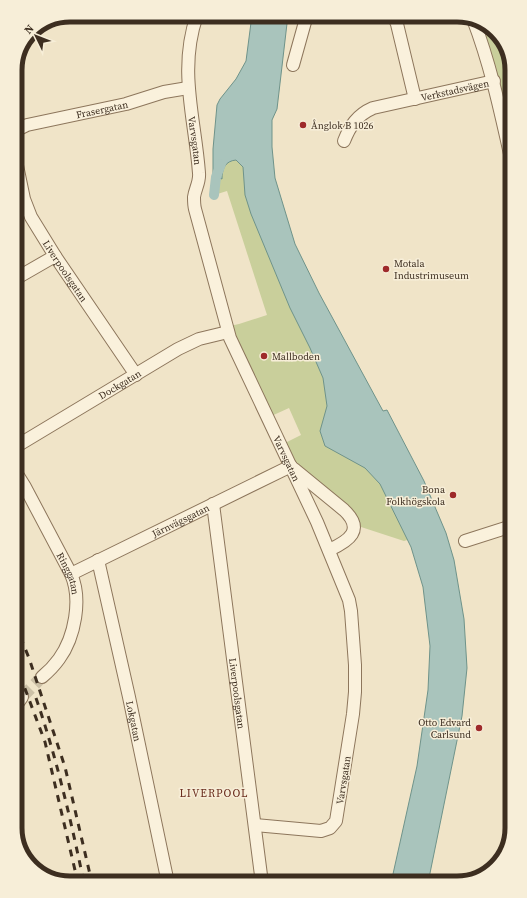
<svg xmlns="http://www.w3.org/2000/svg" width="527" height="898" font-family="'Source Serif 4',serif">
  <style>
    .green { fill: #c9cf9b }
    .water { fill: #a9c4bc; stroke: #6f938a }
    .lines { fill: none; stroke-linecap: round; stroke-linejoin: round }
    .canal { stroke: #a9c4bc; stroke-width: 10 }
    .minor-tunnel { stroke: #ccc0a6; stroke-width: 12; stroke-dasharray: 12 6; stroke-linecap: butt }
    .minor-casing { stroke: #8d765c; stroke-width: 14 }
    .minor { stroke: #faf1dc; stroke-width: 12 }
    .rail { stroke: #3d2e20; stroke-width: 3; stroke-dasharray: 7 7; stroke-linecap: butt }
    .poi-dot { fill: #9e2a2b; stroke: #f7eed8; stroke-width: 1.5 }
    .labels { text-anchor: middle; stroke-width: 3; stroke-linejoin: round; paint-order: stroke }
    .street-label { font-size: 10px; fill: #3d2e20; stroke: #f7eed8 }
    .poi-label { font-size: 10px; fill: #3d2e20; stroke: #f7eed8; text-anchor: start }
    .neighbourhood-label { font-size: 11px; letter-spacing: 1px; fill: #6b2e1e; stroke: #f7eed8 }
    .rim { fill: none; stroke: #3d2e20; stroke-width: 5 }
  </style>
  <rect width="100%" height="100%" fill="#f0e4c8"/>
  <path class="green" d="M478 21 488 24 506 46 512 70V161Z
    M231 140 276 233 430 533 404 541 358 526 289 461 281 445 301 435 289 408 267 418 225 327 239 324 267 315 227 191 214 195 216 177Z"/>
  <path class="water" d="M252 15H288L277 109 272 120V147L275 178 295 244 319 293 383 411 387 410 424 481 446 533 454 560 464 619 467 668 462 716 428 883H391L417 766 428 690 430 646 423 587 411 547 380 484 365 468 325 446 320 431 327 406 323 378 310 348 290 308 251 214 245 195 243 167 236 160C225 161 222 169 222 179L216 177 213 179V149L217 105 220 99 236 79 246 61Z"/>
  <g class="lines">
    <path class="canal" d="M214 195 216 177 221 164"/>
    <path class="minor-tunnel" d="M22 697 42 677"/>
    <g class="minor-casing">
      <g id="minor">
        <path id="s1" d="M197 15C178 70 195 118 199 173 200 182 195 189 194 197 194 201 194 205 195 209L230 338 317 522 349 600 351 611 355 665V692L353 714 336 821 330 828 321 831 255 825"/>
        <path d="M393 15 397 24 415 99"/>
        <path d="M473 19C491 66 501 114 512 163"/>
        <path d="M293 65 305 22 309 15"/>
        <path id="s2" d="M15 131 27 125 126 104 164 92 188 88"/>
        <path id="s3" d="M344 141C350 126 357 115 373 108L494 81"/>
        <path id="s4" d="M15 156 24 199 31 217 55 256 136 375"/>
        <path d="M15 279 55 256"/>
        <path id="s5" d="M15 447 178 349 199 339 228 332"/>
        <path d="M294 469 344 510C365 530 349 541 329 550"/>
        <path id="s6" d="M15 471 25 487 71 574C82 599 75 637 59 659 54 666 48 672 42 677"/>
        <path id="s7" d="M213 504 262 883"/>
        <path d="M465 541 512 526"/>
        <path id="s8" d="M98 560 129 697 168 883"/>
        <path id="s9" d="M71 574 291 466"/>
        <path d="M15 707 22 697"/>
      </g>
    </g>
    <use href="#minor" class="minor"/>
    <path class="rail" d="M15 624 29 658 65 767 92 883
      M15 640 22 657
      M15 662 45 742 78 883
      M36 698C57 759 71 821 84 883"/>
  </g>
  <g class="poi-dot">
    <circle cx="303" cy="125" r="4"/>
    <circle cx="386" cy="269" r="4"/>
    <circle cx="264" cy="356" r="4"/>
    <circle cx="453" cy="495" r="4"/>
    <circle cx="479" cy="728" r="4"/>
  </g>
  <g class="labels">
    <g class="street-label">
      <text dy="4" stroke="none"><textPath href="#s3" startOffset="129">Verkstadsvägen</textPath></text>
      <text dy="4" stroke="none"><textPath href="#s2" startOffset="90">Frasergatan</textPath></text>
      <text dy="4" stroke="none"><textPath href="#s1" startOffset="127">Varvsgatan</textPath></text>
      <text dy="4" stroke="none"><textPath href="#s4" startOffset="127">Liverpoolsgatan</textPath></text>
      <text dy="4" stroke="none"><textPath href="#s5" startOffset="122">Dockgatan</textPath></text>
      <text dy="4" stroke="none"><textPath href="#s1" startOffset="463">Varvsgatan</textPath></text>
      <text dy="4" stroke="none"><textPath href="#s9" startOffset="122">Järnvägsgatan</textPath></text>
      <text dy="4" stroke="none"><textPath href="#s6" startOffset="116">Ringgatan</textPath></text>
      <text dy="4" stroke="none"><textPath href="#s7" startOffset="191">Liverpoolsgatan</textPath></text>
      <text dy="4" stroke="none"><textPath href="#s8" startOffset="165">Lokgatan</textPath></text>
      <text transform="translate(343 780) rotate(-81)" y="4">Varvsgatan</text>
    </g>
    <g class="poi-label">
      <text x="311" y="129">Ånglok B 1026</text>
      <text x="394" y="267">Motala<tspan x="394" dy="12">Industrimuseum</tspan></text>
      <text x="272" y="360">Mallboden</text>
      <text x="445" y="493" text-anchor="end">Bona<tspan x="445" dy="12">Folkhögskola</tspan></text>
      <text x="471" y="726" text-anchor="end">Otto Edvard<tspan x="471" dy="12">Carlsund</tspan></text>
    </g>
    <g class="neighbourhood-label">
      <text x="214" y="797">LIVERPOOL</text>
    </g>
  </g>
  <path d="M0 0H527V898H0ZM70 22H457A48 48 0 0 1 505 70V828A48 48 0 0 1 457 876H70A48 48 0 0 1 22 828V70A48 48 0 0 1 70 22Z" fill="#f7eed8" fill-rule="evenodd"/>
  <path class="rim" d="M70 22H457A48 48 0 0 1 505 70V828A48 48 0 0 1 457 876H70A48 48 0 0 1 22 828V70A48 48 0 0 1 70 22Z"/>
  <g transform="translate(36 36) rotate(313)" stroke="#f7eed8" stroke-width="3" paint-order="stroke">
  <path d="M0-3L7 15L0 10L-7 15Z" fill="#3d2e20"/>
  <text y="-6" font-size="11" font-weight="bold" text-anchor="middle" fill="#3d2e20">N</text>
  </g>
</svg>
